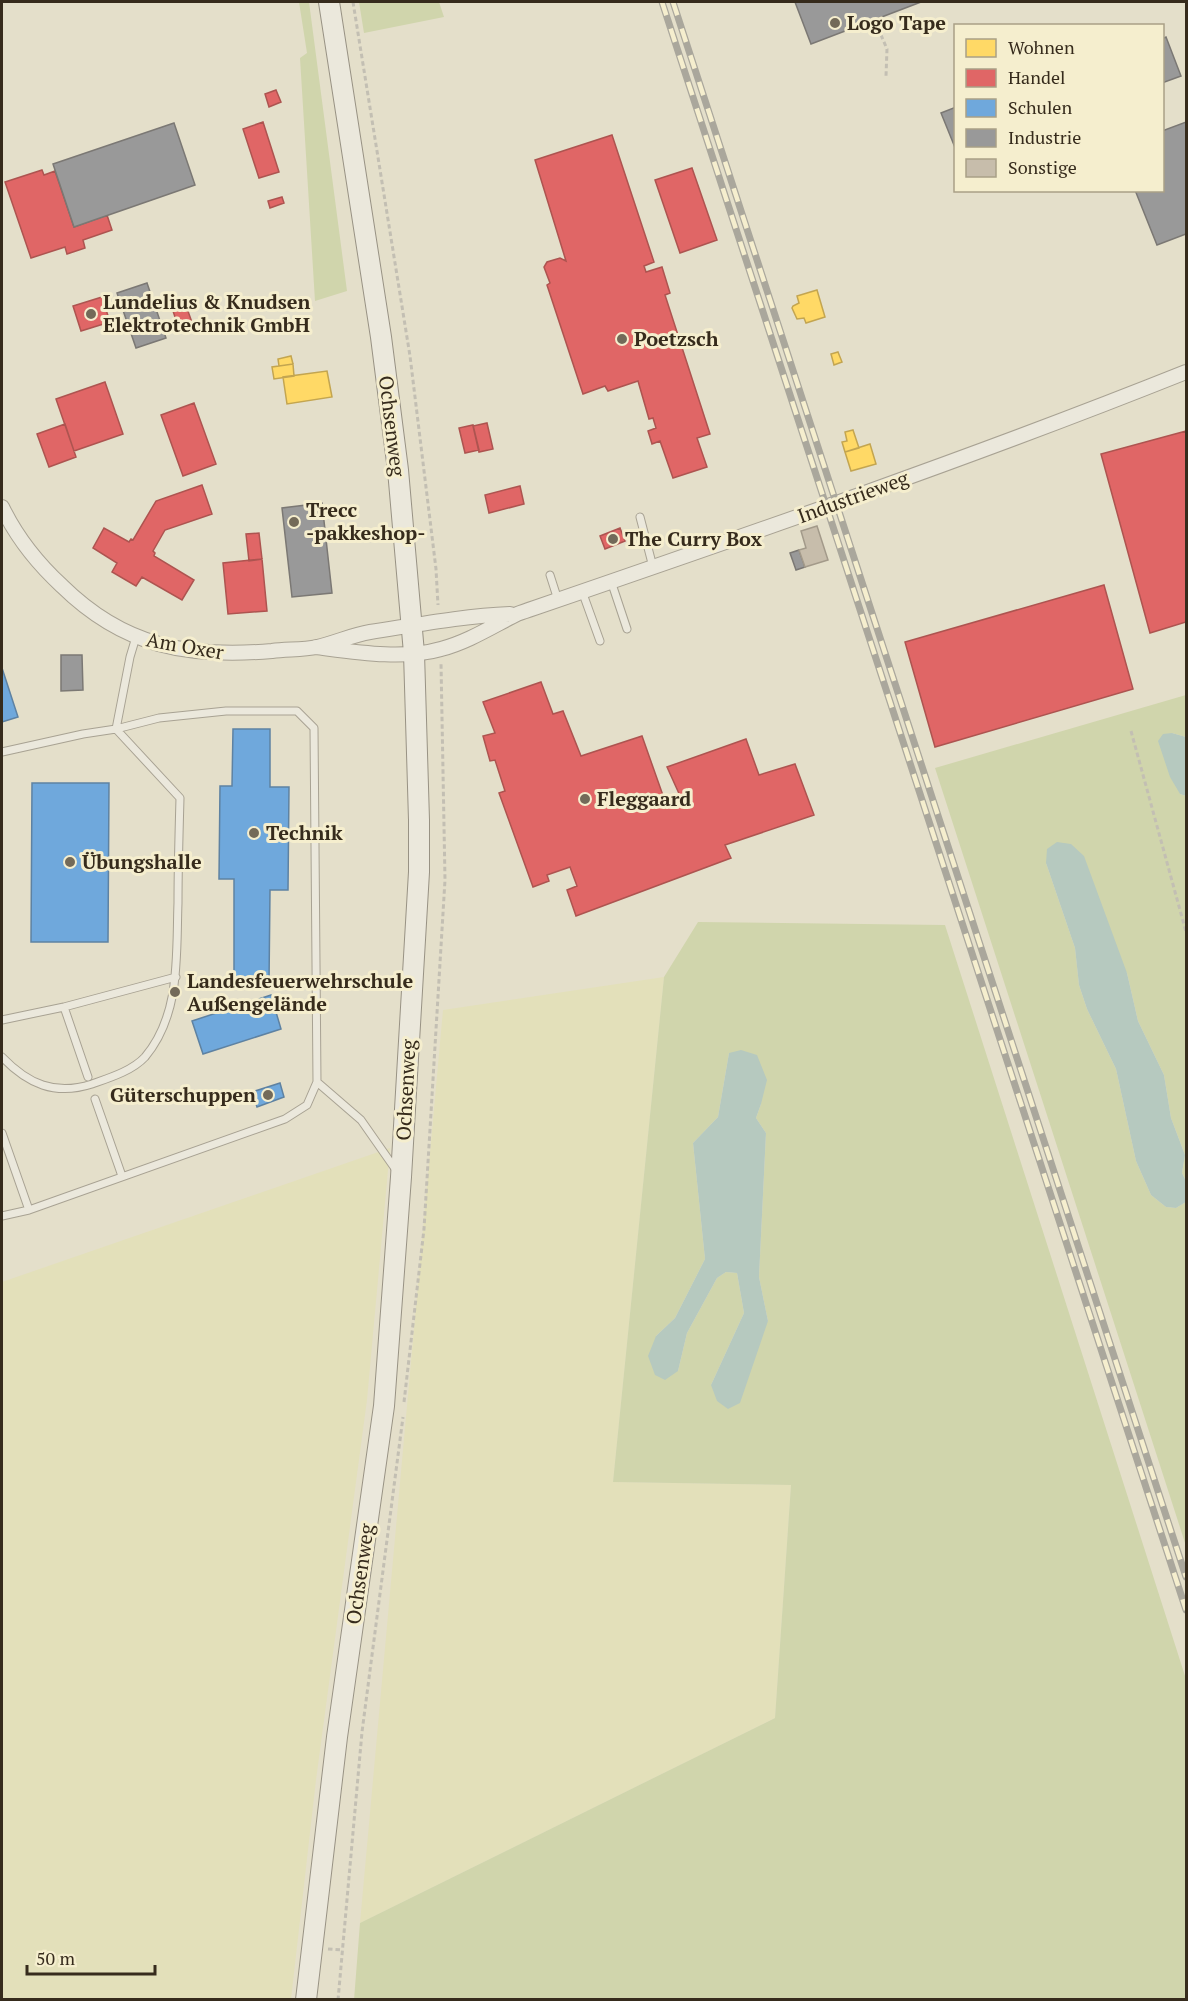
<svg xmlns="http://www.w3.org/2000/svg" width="1188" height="2001" font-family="'PT Serif',serif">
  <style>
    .farmland { fill: #e3e0ba }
    .green { fill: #d0d5ac; fill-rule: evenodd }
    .water { fill: #b6c9bf }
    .homes { fill: #ffd966; stroke: #c3a550; stroke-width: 1.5 }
    .shops { fill: #e06666; stroke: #ad5450; stroke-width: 1.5 }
    .schools { fill: #6fa8dc; stroke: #5e82a2; stroke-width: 1.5 }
    .industry { fill: #999; stroke: #7b7874; stroke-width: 1.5 }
    .building { fill: #c7bdab; stroke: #a39a8a; stroke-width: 1.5 }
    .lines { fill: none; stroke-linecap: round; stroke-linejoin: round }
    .lane-casing { stroke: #a8a293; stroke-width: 9 }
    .street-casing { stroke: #a8a293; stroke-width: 16 }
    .secondary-casing { stroke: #989284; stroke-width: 22 }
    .path { stroke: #c3bfb3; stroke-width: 3; stroke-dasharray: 4.5 3; stroke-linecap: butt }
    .lane { stroke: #ebe8dc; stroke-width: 7 }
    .street { stroke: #ebe8dc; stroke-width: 14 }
    .secondary { stroke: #ebe8dc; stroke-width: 20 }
    .rail-casing { stroke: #aaa79c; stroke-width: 7 }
    .rail { stroke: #f5eece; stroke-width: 4.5; stroke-dasharray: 14; stroke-linecap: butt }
    .poi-dot { fill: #736a59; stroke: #f5eece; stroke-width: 2 }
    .labels { text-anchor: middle; stroke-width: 6; stroke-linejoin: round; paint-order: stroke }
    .poi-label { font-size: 20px; font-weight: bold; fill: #362b1c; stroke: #f5eece; text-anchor: start }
    .street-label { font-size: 20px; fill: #362b1c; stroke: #f5eece }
  </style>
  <rect width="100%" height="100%" fill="#e4dfca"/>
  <path class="farmland" d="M664 977 613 1482 791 1485 775 1718 360 1923 443 1010Z
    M390 1148 367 1400 316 1780 291 1999H2V1282Z"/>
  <path class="green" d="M299 2H309L347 291 315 301 300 58 307 53Z
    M359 2H439L444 17 364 33Z
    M1186 695V737L1172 733 1180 794 1186 796V1181L1182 1173 1185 1155 1171 1118 1164 1075 1138 1021 1127 973 1046 863 1075 948 1079 985 1087 1009 1116 1069 1136 1161 1151 1195 1166 1207 1176 1208 1186 1202V1546L935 768Z
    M698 922 945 925 1186 1679V1999L354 2000 360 1923 775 1718 791 1485 613 1482 664 977ZM729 1053 761 1104 756 1118 766 1133 759 1277 768 1321 711 1385 744 1313 737 1273 726 1272 717 1278 687 1333 678 1371 656 1336 675 1318 705 1259 693 1143 718 1117Z"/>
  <path class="water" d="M1172 733 1186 737V796L1180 794 1170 777 1158 741 1163 734Z
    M1057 842 1071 844 1084 856 1127 973 1138 1021 1164 1075 1171 1118 1185 1155 1182 1173 1186 1181V1202L1176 1208 1166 1207 1151 1195 1136 1161 1116 1069 1087 1009 1079 985 1075 948 1046 863 1047 849Z
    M741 1050 757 1055 767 1080 761 1104 756 1118 766 1133 759 1277 768 1321 740 1403 728 1409 717 1401 711 1385 744 1313 737 1273 726 1272 717 1278 687 1333 678 1371 665 1380 655 1375 648 1356 656 1336 675 1318 705 1259 693 1143 718 1117 729 1053Z"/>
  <path class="homes" d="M817 290 825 317 806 323 804 318 797 319 792 308 793 306 799 303 797 296Z
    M838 352 842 362 834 365 831 354Z
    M291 356 293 364 279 366 278 359Z
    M293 364 294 376 274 379 272 367Z
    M327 371 332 397 287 404 283 377Z
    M853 430 859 448 845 452 842 442 847 441 845 432Z
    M870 444 876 464 851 471 845 452Z"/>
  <path class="shops" d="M276 90 281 102 269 107 265 94Z
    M263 122 279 172 259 178 243 129Z
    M612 135 654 262 644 266 646 272 662 267 670 293 665 295 710 434 697 438 707 467 673 478 660 441 652 444 648 431 656 428 653 418 649 419 638 381 608 391 605 386 583 394 547 285 550 283 544 267 547 262 560 258 566 261 535 160Z
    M692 168 717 240 680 253 655 180Z
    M42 170 44 175 55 171 74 227 107 215 112 230 83 240 85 248 67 254 65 247 31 258 5 182Z
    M282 197 284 203 270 208 268 201Z
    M102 297 110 322 81 331 73 306Z
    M184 300 194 328 180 332 171 305Z
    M105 382 123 434 74 451 56 399Z
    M194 403 216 464 183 476 161 415Z
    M487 423 493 449 479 452 473 426Z
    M65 424 76 457 49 467 37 434Z
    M473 425 479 450 465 453 459 428Z
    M1186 431V622L1150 633 1101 454Z
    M202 485 212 514 165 530 153 551 155 553 154 556 194 580 182 600 142 577 136 586 112 572 117 563 93 548 104 528 129 542 131 539 133 540 156 501Z
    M520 486 524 504 489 513 485 495Z
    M620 528 625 541 605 549 600 536Z
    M259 533 262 559 249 561 246 534Z
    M262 559 267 611 228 614 223 563Z
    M1104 585 1133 689 935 747 905 642Z
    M541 682 553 714 563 711 581 756 642 736 666 804 681 798 667 767 746 739 759 775 795 764 814 815 725 845 731 858 576 916 567 890 577 886 570 867 547 875 549 881 533 887 499 793 505 791 495 760 490 761 483 736 495 733 483 702Z"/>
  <path class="schools" d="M2 668 18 717 2 722Z
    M233 729H270V787H289L288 890H270L269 984H234V879H219L220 786H232Z
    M32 783H109L108 942H31Z
    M271 995 281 1029 203 1054 192 1021Z
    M280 1083 284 1097 257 1107 252 1092Z"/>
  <path class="industry" d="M795 2H921L811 44Z
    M1166 37 1181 76 1162 83V39Z
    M956 107V150L941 113Z
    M1186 122V234L1157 245 1135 190H1162V131Z
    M174 123 195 185 74 227 53 164Z
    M147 283 166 338 136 348 117 293Z
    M322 503 332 593 292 597 282 508Z
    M799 550 805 567 796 570 790 553Z
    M61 655H82L83 690 61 691Z"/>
  <path class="building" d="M817 526 828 560 805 567 799 550 806 548 801 531Z"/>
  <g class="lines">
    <g class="lane-casing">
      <path id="lane" d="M640 517 653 567
        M550 575 558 600
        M611 581 627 629
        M582 591 600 641
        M2 752 83 734 116 729 180 798C179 833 178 868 178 903 176 956 181 1014 145 1057 132 1071 109 1078 92 1084 55 1096 28 1084 2 1057
        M64 1007 88 1077
        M2 1020 64 1007 176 977
        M317 1082 361 1120 396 1170
        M95 1099 122 1176
        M2 1133 29 1210
        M2 1216 29 1210 285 1119 307 1105 317 1082 314 728 297 711H226L159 718 116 729 130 657 136 637"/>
    </g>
    <g class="street-casing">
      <path id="street" d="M2 507C17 538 37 563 62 586 124 647 188 658 272 651 286 649 302 650 317 647 335 643 352 635 370 632 416 625 463 616 510 614
        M316 647C355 652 403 660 441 649 468 642 493 626 517 614 741 537 966 460 1186 372"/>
    </g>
    <g class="secondary-casing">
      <path id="secondary" d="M306 2000 337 1737 384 1406 401 1177 419 872V820L414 653 398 470 381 337 329 2"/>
    </g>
    <path class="path" d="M353 2 410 356 436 569 438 605
      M881 35 887 49 886 76
      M1131 731 1186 932
      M404 1402 424 1229 445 880 441 663
      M328 1949 342 1950
      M338 2000 362 1732 403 1417"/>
    <use href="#lane" class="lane"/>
    <use href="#street" class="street"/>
    <use href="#secondary" class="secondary"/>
    <g class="rail-casing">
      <path id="rail" d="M662 2 1186 1610
        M673 2 1186 1577"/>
    </g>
    <use href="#rail" class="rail"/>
  </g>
  <g class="poi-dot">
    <circle cx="835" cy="23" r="6"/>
    <circle cx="91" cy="314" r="6"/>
    <circle cx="622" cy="339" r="6"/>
    <circle cx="294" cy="522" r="6"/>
    <circle cx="613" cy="539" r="6"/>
    <circle cx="585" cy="799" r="6"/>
    <circle cx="254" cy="833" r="6"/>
    <circle cx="70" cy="862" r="6"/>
    <circle cx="175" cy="992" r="6"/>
    <circle cx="268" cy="1095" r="6"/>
  </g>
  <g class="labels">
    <g class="poi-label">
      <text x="847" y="30">Logo Tape</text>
      <text x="103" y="309">Lundelius &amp; Knudsen<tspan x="103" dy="23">Elektrotechnik GmbH</tspan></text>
      <text x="634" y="346">Poetzsch</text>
      <text x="306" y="517">Trecc<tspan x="306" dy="23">-pakkeshop-</tspan></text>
      <text x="625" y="546">The Curry Box</text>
      <text x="597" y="806">Fleggaard</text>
      <text x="266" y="840">Technik</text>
      <text x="82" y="869">Übungshalle</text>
      <text x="187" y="988">Landesfeuerwehrschule<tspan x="187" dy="23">Außengelände</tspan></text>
      <text x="256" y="1102" text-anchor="end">Güterschuppen</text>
    </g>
    <g class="street-label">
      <text transform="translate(392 426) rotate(83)" y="7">Ochsenweg</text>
      <text transform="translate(853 497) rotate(-20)" y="7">Industrieweg</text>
      <text transform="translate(185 646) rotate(10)" y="7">Am Oxer</text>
      <text transform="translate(406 1090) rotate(-87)" y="7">Ochsenweg</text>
      <text transform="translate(360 1574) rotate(-82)" y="7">Ochsenweg</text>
    </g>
  </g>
  <rect width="1188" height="2001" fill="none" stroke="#362b1c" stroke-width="6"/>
  <rect x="954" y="24" width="210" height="168" fill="#f5eece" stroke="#a9a087" stroke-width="1.5"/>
  <rect x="966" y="39" width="30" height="18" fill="#ffd966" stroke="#a9a087" stroke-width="1.5"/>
  <text x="1008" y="54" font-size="18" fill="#362b1c">Wohnen</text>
  <rect x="966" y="69" width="30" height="18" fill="#e06666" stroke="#a9a087" stroke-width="1.5"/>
  <text x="1008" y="84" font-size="18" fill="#362b1c">Handel</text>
  <rect x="966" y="99" width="30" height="18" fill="#6fa8dc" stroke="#a9a087" stroke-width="1.5"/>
  <text x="1008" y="114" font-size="18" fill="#362b1c">Schulen</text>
  <rect x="966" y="129" width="30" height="18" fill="#999999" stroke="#a9a087" stroke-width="1.5"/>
  <text x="1008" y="144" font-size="18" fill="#362b1c">Industrie</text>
  <rect x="966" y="159" width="30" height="18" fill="#c7bdab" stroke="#a9a087" stroke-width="1.5"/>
  <text x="1008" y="174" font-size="18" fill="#362b1c">Sonstige</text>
  <path d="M27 1965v9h128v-9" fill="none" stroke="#362b1c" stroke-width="3"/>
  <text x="36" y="1965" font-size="18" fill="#362b1c" stroke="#f5eece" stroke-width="4.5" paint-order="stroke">50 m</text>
</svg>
